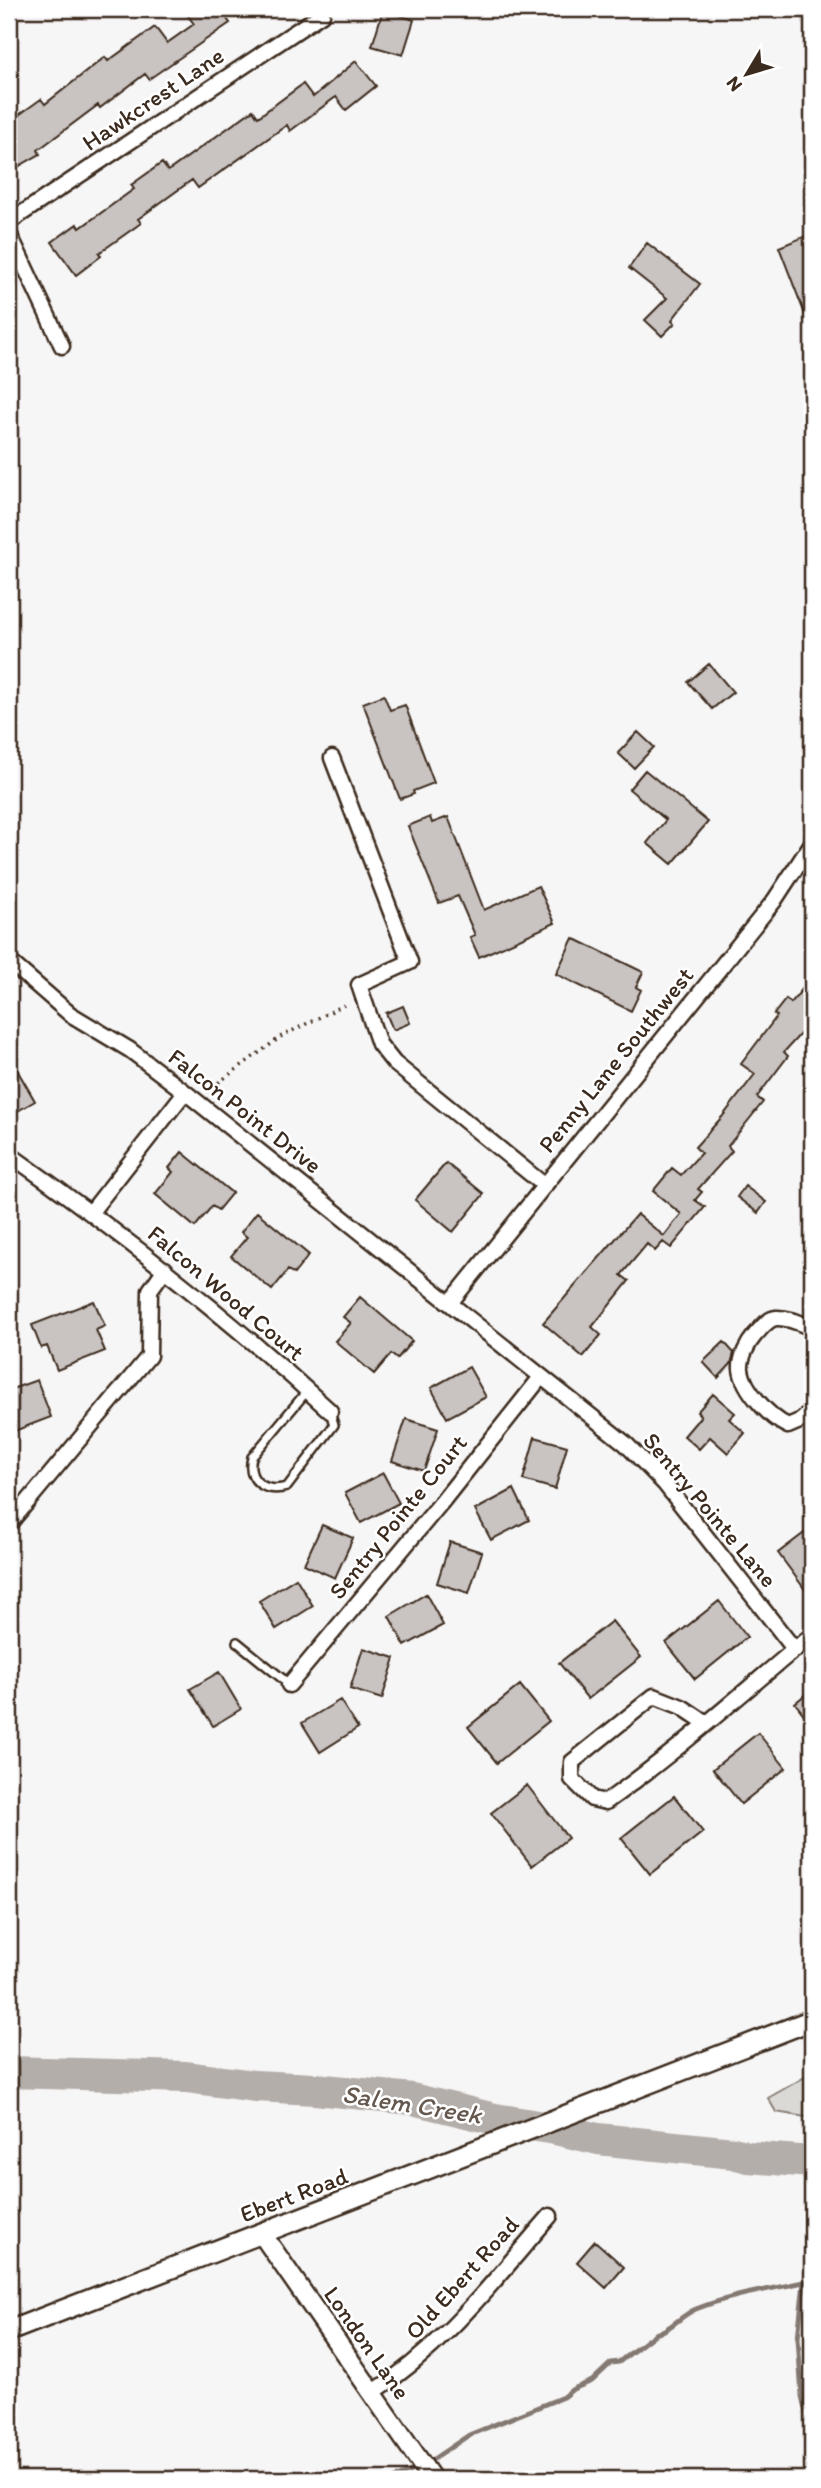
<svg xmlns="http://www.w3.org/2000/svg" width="821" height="2488" font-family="Itim,sans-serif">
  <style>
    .green { fill: #dbd9d6; stroke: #8b827a; stroke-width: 2 }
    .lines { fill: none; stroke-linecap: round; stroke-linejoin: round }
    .stream { stroke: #847972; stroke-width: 5 }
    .river { stroke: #b4aeaa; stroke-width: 32 }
    .building { fill: #c9c3c1; stroke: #3b2a1e; stroke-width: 2 }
    .service-casing { stroke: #3b2a1e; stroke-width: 12 }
    .minor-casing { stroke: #3b2a1e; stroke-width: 19 }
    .tertiary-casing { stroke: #3b2a1e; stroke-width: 23 }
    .secondary-casing { stroke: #3b2a1e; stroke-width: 24 }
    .path { stroke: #3b2a1e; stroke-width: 3.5; stroke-dasharray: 2 5; stroke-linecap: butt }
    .service { stroke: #fff; stroke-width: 7 }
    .minor { stroke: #fff; stroke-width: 14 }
    .tertiary { stroke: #fff; stroke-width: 18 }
    .secondary { stroke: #fff; stroke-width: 19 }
    .labels { text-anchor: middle; stroke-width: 5; stroke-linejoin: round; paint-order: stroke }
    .street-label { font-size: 24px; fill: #3b2a1e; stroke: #fff }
    .water-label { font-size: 26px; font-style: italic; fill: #65584f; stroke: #fff }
  </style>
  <rect width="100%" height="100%" fill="#f7f6f6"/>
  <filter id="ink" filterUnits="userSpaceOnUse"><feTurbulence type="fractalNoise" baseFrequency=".0143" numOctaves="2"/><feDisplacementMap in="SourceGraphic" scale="14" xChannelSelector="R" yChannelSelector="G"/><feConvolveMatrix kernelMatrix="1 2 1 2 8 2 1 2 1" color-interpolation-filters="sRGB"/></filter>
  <g filter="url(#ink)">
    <path class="green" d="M812 2073V2118L776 2112 768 2098Z"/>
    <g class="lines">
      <path class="stream" d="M804 2282 798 2338 802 2396 812 2438
        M393 2479 426 2464 469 2435 563 2397 573 2389 592 2381 611 2363 619 2362 655 2334C671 2330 681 2315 696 2309 733 2294 774 2289 812 2280"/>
      <path class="river" d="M9 2072 186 2077 255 2086 315 2089 412 2099 495 2119 555 2129 598 2139 733 2153 748 2157 812 2162"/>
    </g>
    <path class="building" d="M183 9H220L230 23 149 79 145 74 100 108 98 105 38 150 40 154 9 172V122L41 99 45 104 105 57 108 61 155 27 167 43 194 24Z
      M383 10 414 20 403 55 372 46Z
      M356 61 376 86 346 110 336 97 290 131 287 125 198 188 192 180 138 219 141 223 99 253 101 256 76 275 52 242 77 224 80 228 134 189 131 185 162 163 168 171 253 110 258 117 303 84 313 97Z
      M806 236 812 252 811 330 779 247Z
      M647 243 700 284 672 320 675 323 662 336 645 320 667 298 629 268Z
      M709 664 733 692 712 709 688 682Z
      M384 695 390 710 405 705 434 783 413 791 414 794 400 799 363 703Z
      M638 732 654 747 634 768 618 753Z
      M645 770 708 822 672 864 647 843 666 820 629 789Z
      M430 817 432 823 448 817 484 910 538 886 555 923 479 957 470 937 475 935 458 896 439 903 408 826Z
      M573 938 643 972 636 987 641 990 631 1011 556 974Z
      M812 977V1008L806 1015 812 1021 784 1052 788 1056 757 1097 763 1102 728 1146 732 1151 698 1189 702 1192 695 1200 705 1207 671 1248 663 1242 655 1251 647 1244 621 1275 629 1281 592 1327 601 1335 583 1357 543 1323 637 1214 664 1236 681 1214 653 1191 672 1168 681 1175 701 1153 695 1147 722 1117 755 1074 741 1064 777 1016 774 1014 786 999 791 1003Z
      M403 1006 410 1023 393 1030 386 1013Z
      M9 1056 35 1101 9 1116Z
      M182 1152 232 1193 218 1210 212 1206 195 1227 155 1194 173 1172 169 1168Z
      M446 1163 484 1194 453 1232 415 1200Z
      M745 1186 766 1202 758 1213 737 1197Z
      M257 1212 309 1255 294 1274 288 1270 272 1290 231 1256 247 1237 241 1232Z
      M360 1297 412 1341 397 1359 391 1354 374 1374 335 1341 351 1323 343 1317Z
      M94 1301 105 1326 96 1330 105 1351 57 1370 47 1346 41 1348 32 1325Z
      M724 1342 734 1353 731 1364 718 1378 703 1362Z
      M469 1367 486 1397 447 1418 431 1388Z
      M37 1380 51 1417 9 1433V1390Z
      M713 1394 735 1413 729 1419 745 1433 728 1453 710 1437 699 1449 684 1436 701 1416 697 1412Z
      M406 1419 438 1429 424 1471 392 1461Z
      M535 1437 567 1446 555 1489 523 1480Z
      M383 1473 399 1503 361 1523 345 1493Z
      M514 1489 529 1520 491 1540 475 1510Z
      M322 1525 353 1538 335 1578 304 1564Z
      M812 1527V1599L778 1553Z
      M450 1542 482 1552 469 1593 437 1583Z
      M296 1578 313 1606 276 1629 259 1601Z
      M426 1594 443 1625 405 1646 389 1616Z
      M719 1601 747 1637 695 1679 666 1643Z
      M612 1621 641 1657 588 1699 559 1663Z
      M363 1648 395 1658 382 1699 350 1689Z
      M219 1672 241 1709 213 1726 190 1689Z
      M520 1685 549 1721 497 1763 468 1727Z
      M812 1689V1725L795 1703Z
      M340 1700 358 1728 320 1752 302 1723Z
      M758 1733 786 1768 741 1804 713 1769Z
      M527 1785 568 1838 532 1866 491 1813Z
      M674 1796 703 1832 650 1874 621 1838Z
      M595 2241 624 2267 606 2288 577 2262Z"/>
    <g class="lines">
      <g class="service-casing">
        <path id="service" d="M307 1391 252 1457C246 1481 265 1493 287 1487L334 1425 330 1411
          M237 1642 289 1684"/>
      </g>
      <g class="minor-casing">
        <path id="minor" d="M9 222 322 14
          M9 233 62 346
          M332 758 410 962 359 985 379 1044 394 1063 544 1185
          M9 961 70 1014 130 1050 185 1092 626 1444 664 1483 795 1650
          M9 1154C121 1233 229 1318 330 1411
          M91 1212 185 1092
          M450 1303 774 901 812 843
          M812 1328C802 1324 788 1317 776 1318 767 1319 761 1329 755 1335 748 1343 740 1358 741 1369 743 1389 770 1418 788 1426L802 1420 812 1410
          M9 1524 149 1356 150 1290 165 1269
          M289 1685 441 1503 541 1377
          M706 1723 682 1707 654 1696 572 1762V1779L592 1799 606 1802C678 1751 744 1691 812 1635
          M372 2393C445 2346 494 2280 550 2216"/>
      </g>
      <g class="tertiary-casing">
        <path id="tertiary" d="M262 2234 432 2479"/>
      </g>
      <g class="secondary-casing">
        <path id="secondary" d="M9 2331 812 2020"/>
      </g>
      <path class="path" d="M207 1091 282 1036 348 1003"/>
      <use href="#service" class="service"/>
      <use href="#minor" class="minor"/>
      <use href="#tertiary" class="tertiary"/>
      <use href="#secondary" class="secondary"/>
    </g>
  </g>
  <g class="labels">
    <g class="street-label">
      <text transform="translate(153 99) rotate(-34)" y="8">Hawkcrest Lane</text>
      <text transform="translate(616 1060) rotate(-51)" y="8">Penny Lane Southwest</text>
      <text transform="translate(245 1111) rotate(38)" y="8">Falcon Point Drive</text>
      <text transform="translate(226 1293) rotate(40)" y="8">Falcon Wood Court</text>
      <text transform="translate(710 1510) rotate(50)" y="8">Sentry Pointe Lane</text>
      <text transform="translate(398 1517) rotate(-51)" y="8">Sentry Pointe Court</text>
      <text transform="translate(294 2195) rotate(-21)" y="8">Ebert Road</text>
      <text transform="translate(462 2278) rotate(-48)" y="8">Old Ebert Road</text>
      <text transform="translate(367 2343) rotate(55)" y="8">London Lane</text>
    </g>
    <g class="water-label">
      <text transform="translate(412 2104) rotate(9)" y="9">Salem Creek</text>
    </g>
  </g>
  <rect width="821" height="2488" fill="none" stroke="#fff" stroke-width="35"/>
  <rect x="18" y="18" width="786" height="2453" fill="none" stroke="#3b2a1e" stroke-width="2.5" filter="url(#ink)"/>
  <g transform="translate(747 74) rotate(232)" stroke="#ffffff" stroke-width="5" paint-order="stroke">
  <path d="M0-5L12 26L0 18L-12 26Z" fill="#3b2a1e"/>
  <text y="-10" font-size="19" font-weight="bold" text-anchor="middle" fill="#3b2a1e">N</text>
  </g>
</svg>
